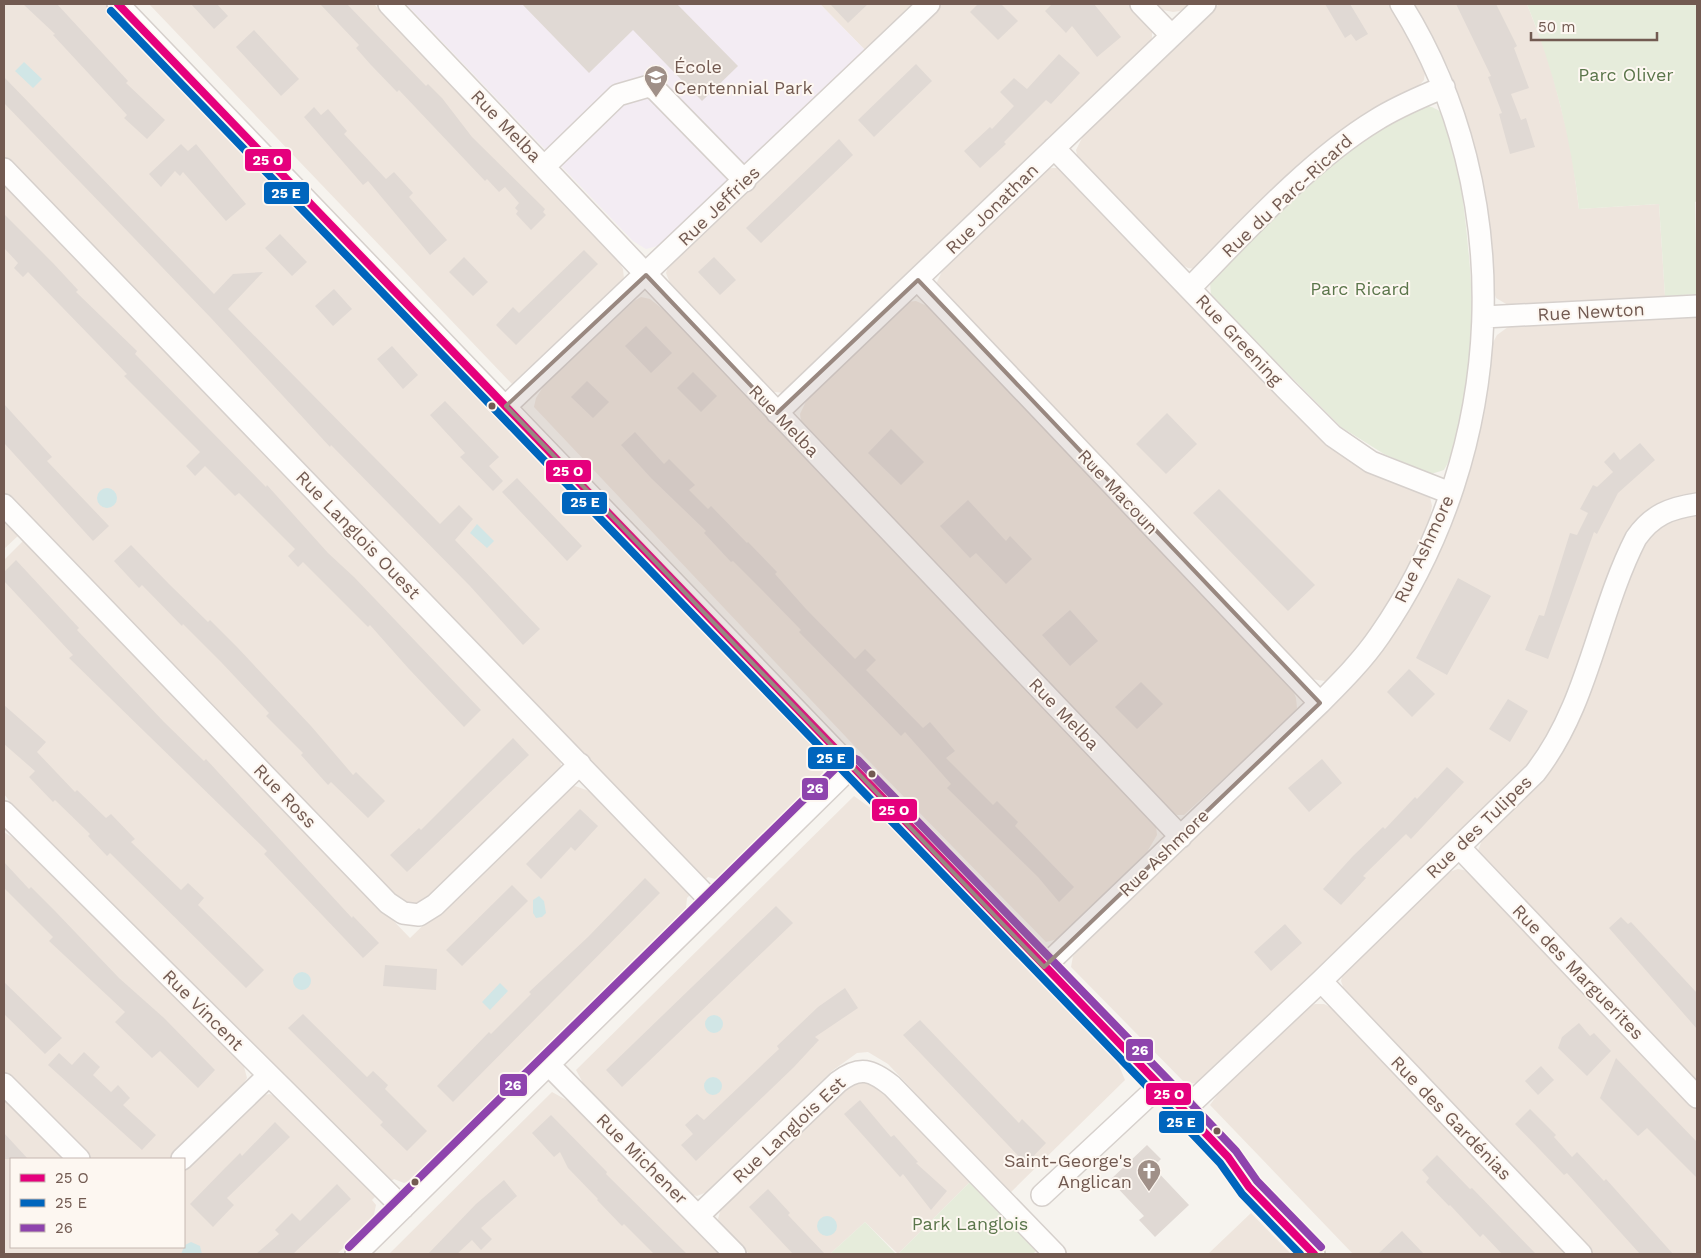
<svg xmlns="http://www.w3.org/2000/svg" width="1701" height="1258" font-family="'Work Sans',sans-serif">
  <style>
    .residential { fill: #eee5dd }
    .education { fill: #f3ecf3 }
    .green { fill: #e6ecdb }
    .water { fill: #d1e6e6 }
    .building { fill: #e0d9d4 }
    .lines { fill: none; stroke-linecap: round; stroke-linejoin: round }
    .minor-casing { stroke: #d6d0cc; stroke-width: 24 }
    .minor { stroke: #fefdfc; stroke-width: 21 }
    .bus-1-casing { stroke: #fdf7f1; stroke-width: 11 }
    .bus-2-casing { stroke: #fdf7f1; stroke-width: 11 }
    .bus-3-casing { stroke: #fdf7f1; stroke-width: 11 }
    .bus-1 { stroke: #e5007d; stroke-width: 8 }
    .bus-2 { stroke: #0065bd; stroke-width: 8 }
    .bus-3 { stroke: #8e44ad; stroke-width: 8 }
    .marked { fill: #998880; fill-opacity: 0.2; stroke: #998880; stroke-width: 4; stroke-linejoin: round }
    .bus-dot { fill: #725a51; stroke: #fdf7f1; stroke-width: 2 }
    .labels { text-anchor: middle; stroke-width: 4; stroke-linejoin: round; paint-order: stroke }
    .poi-label { font-size: 18px; fill: #725a51; stroke: #fdf7f1; text-anchor: start }
    .park-label { font-size: 18px; fill: #5b764b; stroke: #fdf7f1 }
    .street-label { font-size: 18px; fill: #725a51; stroke: #fdf7f1 }
    .line-badge { stroke: #fdf7f1; stroke-width: 2 }
    .badge-label { font-size: 14px; text-anchor: middle; font-weight: bold; fill: #fff }
  </style>
  <rect width="100%" height="100%" fill="#f6f3ee"/>
  <path class="residential" d="M4 4H105L819 749 824 756 823 773 719 877 715 879 708 877 705 880 695 873 4 158Z
    M149 4H374L613 252 623 269 624 279 619 287 519 381 512 384Z
    M820 4H913L865 50Z
    M941 4H1131L1152 29V38L1147 45 786 393 774 392 670 283 666 273 668 267Z
    M1153 4H1192L1180 11 1173 12 1163 10Z
    M1219 4H1389L1401 23 1425 72 1424 80 1416 89 1195 269 1188 268 1177 262 1095 176 1077 155 1076 150 1083 136Z
    M1413 4H1527L1549 61 1571 147 1579 209 1659 204 1665 296 1508 305 1496 298 1493 289 1481 177 1472 141 1449 69Z
    M1053 168H1059L1311 426 1430 497 1432 506 1429 521 1411 563 1375 624 1333 676 1325 681 1311 679 939 291 937 282 944 267 1044 169Z
    M4 182 559 757 561 765 559 772 425 902 418 906 407 905 387 891 4 494Z
    M641 297 650 299 674 318 1156 826 1157 835 1147 852 1058 939 1046 942 864 756 534 407 536 398 543 387 634 301Z
    M916 301 936 310 1292 688 1296 698 1297 708 1292 716 1184 815H1177L1168 809 801 421 800 414 807 399 898 311 907 302Z
    M1697 314V496L1661 503 1648 510 1636 521 1552 734 1521 777 1210 1072 1198 1082 1187 1085 1071 967 1073 956 1313 723 1389 640 1408 610 1451 523 1474 447 1488 383 1489 350 1497 335 1508 327 1521 323Z
    M1697 513V1087L1481 858 1478 851 1483 837 1513 807 1647 537 1669 520Z
    M4 517 20 534 4 549Z
    M25 539 410 938 559 794 567 788 575 786 592 792 691 894 687 898 686 908 416 1178 404 1183 394 1179 390 1182 21 816 4 794V560Z
    M854 796 876 812 1117 1061 1125 1080 1010 1193 888 1064 868 1052 857 1053 832 1071 707 1192 697 1196 693 1195 583 1083 576 1070Z
    M4 832 18 841 243 1063 247 1078 239 1091 169 1159H92L4 1072Z
    M1458 869 1468 871 1477 877 1697 1109V1254H1593L1346 995 1341 981 1343 973 1443 874Z
    M1315 1004H1324L1338 1011 1570 1254H1353L1210 1105 1223 1087 1305 1009Z
    M861 1082 872 1084 884 1093 971 1181 898 1254 865 1222 830 1254H749L721 1226 718 1219 721 1208 851 1083Z
    M552 1092 570 1102 719 1254H389Z
    M270 1094 278 1098 376 1196 372 1200 376 1205 373 1219 337 1254H4V1098L65 1159H11V1247H184V1170L257 1099 264 1095Z
    M1251 1213 1291 1254H1208Z"/>
  <path class="education" d="M406 4H820L865 50 661 245 646 249 633 241Z"/>
  <path class="green" d="M1527 4H1697V201L1695 202 1697 294 1665 296 1659 204 1579 209C1571 138 1554 70 1527 4Z
    M1428 106C1432 107 1438 109 1441 113 1461 137 1473 282 1472 318 1472 350 1461 446 1444 470L1431 474 1384 454 1341 427 1211 296 1210 282 1281 208 1352 145 1419 107Z
    M971 1181 1037 1250 1033 1254H898Z
    M865 1222 896 1254H830Z"/>
  <path class="water" d="M24 62 42 79 33 88 15 71Z
    M97 498a10 10 0 1 1 20 0a10 10 0 1 1-20 0Z
    M477 524 494 541 487 548 470 533Z
    M539 896 544 901 546 913 542 917 536 918 533 913V900Z
    M293 981a9 9 0 1 1 18 0a9 9 0 1 1-18 0Z
    M500 983 508 991 490 1010 482 1002Z
    M705 1024a9 9 0 1 1 18 0a9 9 0 1 1-18 0Z
    M704 1086a9 9 0 1 1 18 0a9 9 0 1 1-18 0Z
    M817 1226a10 10 0 1 1 20 0a10 10 0 1 1-20 0Z
    M191 1242 200 1246 202 1254H181L185 1245Z"/>
  <path class="building" d="M23 4H57L128 81 126 83 165 120 147 139 124 118 127 115 53 35 55 34Z
    M191 4H217L228 16 214 29Z
    M320 4H347L426 86 428 84 442 98 472 137 545 209 543 212 546 215 531 230 516 214 518 211 515 208 519 203 505 187 499 192 487 179 485 181 399 90 397 92 371 65 356 48 359 45Z
    M522 4H677L738 66 702 101 633 30 589 73Z
    M830 4H868L848 23Z
    M978 4H1001L1018 21 998 40 970 12Z
    M1052 4H1094L1121 37 1097 57 1072 26 1066 33 1045 11Z
    M1325 4H1350L1368 34 1356 41 1351 34 1345 38Z
    M1456 4H1496L1517 46 1514 48 1529 88 1511 94 1521 120 1526 118 1535 147 1510 154 1499 114 1502 113 1488 77 1491 76Z
    M254 30 299 79 281 96 236 47Z
    M1059 54 1080 73 1051 104 1046 100 1004 142 1006 144 980 168 964 151 990 127 992 129 1014 106 1000 92 1014 78 1027 89Z
    M916 64 932 81 874 137 858 120Z
    M4 77 214 294 233 274 263 272 228 309 440 524 459 505 473 519 455 540 540 629 523 645 470 586 331 445 330 447 211 318 4 103Z
    M314 107 321 115 328 109 347 131 344 134 386 179 394 172 413 193 409 197 447 240 430 255 368 181 363 185 304 117Z
    M839 139 853 155 761 243 746 228Z
    M181 144 188 151 196 144 246 204 226 221 183 172 180 176 175 171 161 187 149 174Z
    M4 214 53 263 78 290 76 292 137 351 135 354 266 487 267 485 328 553 354 577 481 710 464 727 409 669 370 625 368 627 303 562 298 567 288 556 295 549 239 493 235 496 205 466 195 476 186 466 200 452 124 376 127 374 28 272 23 277 14 268 18 263 4 248Z
    M280 234 307 262 292 276 265 248Z
    M584 250 598 264 516 345 496 325 513 307 519 313Z
    M464 257 488 282 473 296 449 272Z
    M714 257 736 280 720 295 698 272Z
    M334 289 352 309 333 326 315 306Z
    M646 326 672 353 651 373 625 346Z
    M392 346 418 375 403 389 377 359Z
    M693 372 717 396 701 412 677 388Z
    M587 381 609 402 593 418 571 397Z
    M445 401 499 457 489 466 503 481 493 491 460 457 465 453 430 415Z
    M4 404 52 457 47 461 109 526 93 541 4 443Z
    M1167 413 1197 444 1166 474 1136 444Z
    M891 429 924 462 901 485 868 453Z
    M635 432 664 464 669 459 695 485 689 490 708 509 711 506 747 543 748 542 777 572 775 574 806 609 855 659 865 649 876 660 866 670 923 728 930 722 955 751 946 758 993 805 997 801 1018 822 1015 826 1074 887 1059 902 1038 877 947 788 951 784 905 732 901 736 799 632 801 630 760 588 733 561 731 562 704 533 706 531 651 478 621 445Z
    M1640 443 1655 460 1618 493 1597 534 1594 532 1548 659 1525 650 1539 615 1544 616 1570 533 1577 535 1588 513 1580 509 1593 485 1597 487 1613 472 1604 462 1614 452 1620 460Z
    M517 478 582 546 567 561 502 492Z
    M1219 489 1315 585 1288 611 1193 513Z
    M968 500 1006 541 1010 536 1032 559 1006 584 976 553 970 558 940 526Z
    M131 545 170 585 208 622 210 620 237 647 311 726 353 775 356 772 385 801 368 818 331 782 328 785 301 755 303 753 266 716 269 713 221 662 183 624 182 626 142 585 139 588 114 561Z
    M16 560 79 628 77 630 164 722 204 761 206 759 352 918 353 916 379 943 363 958 264 854 267 851 69 658 73 655 4 581V572Z
    M1458 578 1491 596 1447 675 1416 658Z
    M1070 610 1098 641 1070 666 1042 635Z
    M1409 669 1435 694 1412 717 1387 692Z
    M1141 682 1163 704 1137 729 1115 707Z
    M1508 699 1528 711 1510 742 1489 729Z
    M4 705 46 742 37 752 75 792 77 790 106 818 111 814 135 839 131 842 181 890 188 883 204 898 198 905 264 970 246 988 110 853 107 856 88 836 90 834 55 800 53 802 29 777 35 771 4 744Z
    M513 738 529 755 407 872 390 855 419 828 421 830Z
    M1322 759 1342 783 1309 812 1288 788Z
    M1447 767 1464 782 1411 839 1406 834 1363 876 1366 878 1341 905 1323 889 1353 856 1383 827 1385 829 1415 797 1417 799Z
    M580 809 598 826 575 851 571 847 541 879 526 864Z
    M4 862 29 889 31 887 55 911 119 978 164 1018 215 1070 198 1088 160 1051 152 1058 115 1022 125 1012 49 941 53 937 4 888Z
    M645 878 660 893 453 1102 437 1086 489 1032 491 1034 531 994 529 992 588 937Z
    M512 885 528 901 462 966 446 950Z
    M776 906 793 923 622 1087 606 1070Z
    M1621 917 1628 924 1631 922 1697 993V1029L1609 928Z
    M1285 924 1302 943 1271 971 1254 952Z
    M385 965 437 969 436 990 383 986Z
    M4 982 62 1038 45 1054 4 1014Z
    M845 988 858 1008 815 1037 819 1040 794 1067 696 1161 681 1145 693 1134 685 1125 697 1114 704 1120 779 1049 777 1046 818 1007Z
    M303 1014 367 1077 373 1071 388 1085 385 1089 427 1131 407 1151 380 1125 383 1122 288 1028Z
    M920 1020 1019 1123 1022 1119 1046 1143 1026 1164 903 1035Z
    M1579 1023 1590 1036 1594 1033 1611 1051 1587 1076 1558 1048 1562 1037Z
    M84 1052 100 1067 93 1075 111 1092 118 1085 130 1098 123 1105 156 1135 142 1150 48 1065 59 1053 72 1065Z
    M1616 1058 1697 1142V1178L1647 1128 1638 1136 1600 1098Z
    M1541 1066 1554 1080 1538 1095 1525 1081Z
    M860 1100 891 1137 894 1135 918 1162 916 1163 947 1191 931 1210 903 1174 900 1177 844 1114Z
    M1530 1109 1556 1135 1554 1137 1572 1157 1577 1152 1604 1181 1606 1179 1673 1254H1640L1567 1173 1564 1175 1515 1124Z
    M551 1115 607 1172 606 1174 687 1254H654L624 1224 622 1226 597 1200 598 1199 568 1168 560 1152 554 1157 532 1133Z
    M275 1122 290 1137 227 1198 234 1205 213 1227 190 1204 226 1167 240 1153 242 1156Z
    M4 1133 28 1159H4Z
    M1147 1145 1161 1159 1153 1167 1189 1205 1155 1237 1139 1220 1144 1216 1110 1180Z
    M1437 1155 1470 1189 1472 1188 1536 1254H1502L1483 1234 1480 1237 1450 1205 1449 1206 1426 1182 1429 1178 1422 1170Z
    M504 1180 517 1196 481 1228 492 1239 481 1250 472 1240 457 1254H428L476 1204Z
    M337 1184 351 1199 293 1254H256L279 1234 275 1230 292 1213 300 1221Z
    M768 1189 790 1213 788 1215 825 1254H793L749 1207Z
    M1402 1231 1424 1254H1378Z"/>
  <g class="lines">
    <g class="minor-casing">
      <path id="minor" d="M118 4 876 793 1173 1099 1228 1157 1249 1187 1314 1254
        M389 4 1181 837
        M1141 4 1171 35
        M1054 148 1286 389 1333 436 1371 462 1450 493
        M545 166 618 95 649 86 656 90 745 181
        M4 169 712 902
        M918 280 1320 703
        M1190 288C1244 233 1310 160 1376 120 1398 106 1421 97 1444 87
        M1484 317 1697 306
        M506 406 929 4
        M777 413 1205 4
        M4 505 388 903 403 913 419 915 435 905 580 764
        M4 812 403 1208
        M1460 848 1697 1097
        M1044 967 1320 703C1341 682 1363 660 1380 635 1507 451 1520 194 1401 4
        M1321 981 1581 1254
        M548 1064 735 1254
        M4 1084 79 1159
        M1184 1110 1321 981 1535 773C1589 704 1597 614 1636 538 1652 515 1670 508 1697 504
        M182 1159 269 1075
        M1042 1195 1160 1085
        M698 1216 838 1082C860 1065 872 1070 892 1086L1055 1254
        M356 1254 851 767"/>
    </g>
    <use href="#minor" class="minor"/>
    <g class="bus-1-casing">
      <path id="bus-1" d="M118 4 1173 1099 1228 1157 1249 1187 1314 1254"/>
    </g>
    <g class="bus-2-casing">
      <path id="bus-2" d="M111 11 1166 1106 1220 1163 1242 1194 1300 1254"/>
    </g>
    <g class="bus-3-casing">
      <path id="bus-3" d="M349 1247 844 760 851 757 858 760 1180 1092 1236 1151 1257 1181 1321 1247"/>
    </g>
    <use href="#bus-1" class="bus-1"/>
    <use href="#bus-2" class="bus-2"/>
    <use href="#bus-3" class="bus-3"/>
  </g>
  <path class="marked" d="M646 275 777 413 918 280 1320 703 1044 967 506 406Z"/>
  <defs>
    <g id="school-pin" transform="scale(1.25)"><path d="M0 17L-7.5 6A9.5 9.5 0 1 1 7.5 6Z" fill="#a09088" stroke="#fdf7f1"/><path d="M0-5L7-2L0 1L-7-2ZM-4 1L0 2.5L4 1V4Q0 6-4 4Z" fill="#fff"/></g>
    <g id="church-pin" transform="scale(1.25)"><path d="M0 17L-7.5 6A9.5 9.5 0 1 1 7.5 6Z" fill="#a09088" stroke="#fdf7f1"/><path d="M-1.2-6h2.4v3.5h3.3v2.4h-3.3V6h-2.4V-.1h-3.3v-2.4h3.3Z" fill="#fff"/></g>
  </defs>
  <g fill-rule="evenodd">
    <use href="#school-pin" x="656" y="77"/>
    <use href="#church-pin" x="1149" y="1171"/>
  </g>
  <g class="bus-dot">
    <circle cx="492" cy="406" r="4.5"/>
    <circle cx="872" cy="774" r="4.5"/>
    <circle cx="1217" cy="1131" r="4.5"/>
    <circle cx="415" cy="1182" r="4.5"/>
  </g>
  <g class="labels">
    <g class="poi-label">
      <text x="674" y="73">École<tspan x="674" dy="21">Centennial Park</tspan></text>
      <text x="1132" y="1167" text-anchor="end">Saint-George's<tspan x="1132" dy="21">Anglican</tspan></text>
    </g>
    <g class="park-label">
      <text x="1626" y="81">Parc Oliver</text>
      <text x="1360" y="295">Parc Ricard</text>
      <text x="970" y="1230">Park Langlois</text>
    </g>
    <g class="street-label">
      <text transform="translate(506 126) rotate(46)" y="6">Rue Melba</text>
      <text transform="translate(1287 196) rotate(-43)" y="6">Rue du Parc-Ricard</text>
      <text transform="translate(719 206) rotate(-44)" y="6">Rue Jeffries</text>
      <text transform="translate(992 209) rotate(-44)" y="6">Rue Jonathan</text>
      <text transform="translate(1591 312) rotate(-3)" y="6">Rue Newton</text>
      <text transform="translate(1239 340) rotate(47)" y="6">Rue Greening</text>
      <text transform="translate(784 421) rotate(46)" y="6">Rue Melba</text>
      <text transform="translate(1118 492) rotate(47)" y="6">Rue Macoun</text>
      <text transform="translate(358 535) rotate(46)" y="6">Rue Langlois Ouest</text>
      <text transform="translate(1424 549) rotate(-65)" y="6">Rue Ashmore</text>
      <text transform="translate(1064 714) rotate(46)" y="6">Rue Melba</text>
      <text transform="translate(285 796) rotate(46)" y="6">Rue Ross</text>
      <text transform="translate(1479 827) rotate(-44)" y="6">Rue des Tulipes</text>
      <text transform="translate(1164 853) rotate(-44)" y="6">Rue Ashmore</text>
      <text transform="translate(1578 972) rotate(46)" y="6">Rue des Marguerites</text>
      <text transform="translate(203 1010) rotate(45)" y="6">Rue Vincent</text>
      <text transform="translate(1451 1118) rotate(46)" y="6">Rue des Gardénias</text>
      <text transform="translate(789 1130) rotate(-43)" y="6">Rue Langlois Est</text>
      <text transform="translate(642 1159) rotate(45)" y="6">Rue Michener</text>
    </g>
  </g>
  <g class="line-badge">
    <rect x="244" y="148" width="48" height="24" rx="5" fill="#e5007d"/>
    <rect x="263" y="181" width="47" height="24" rx="5" fill="#0065bd"/>
    <rect x="545" y="459" width="47" height="24" rx="5" fill="#e5007d"/>
    <rect x="561" y="491" width="47" height="24" rx="5" fill="#0065bd"/>
    <rect x="807" y="746" width="48" height="24" rx="5" fill="#0065bd"/>
    <rect x="801" y="777" width="28" height="24" rx="5" fill="#8e44ad"/>
    <rect x="871" y="798" width="47" height="24" rx="5" fill="#e5007d"/>
    <rect x="1125" y="1038" width="29" height="24" rx="5" fill="#8e44ad"/>
    <rect x="499" y="1073" width="29" height="24" rx="5" fill="#8e44ad"/>
    <rect x="1145" y="1082" width="47" height="24" rx="5" fill="#e5007d"/>
    <rect x="1158" y="1110" width="47" height="24" rx="5" fill="#0065bd"/>
  </g>
  <g class="badge-label">
    <text x="268" y="165">25 O</text>
    <text x="286" y="198">25 E</text>
    <text x="568" y="476">25 O</text>
    <text x="585" y="507">25 E</text>
    <text x="831" y="763">25 E</text>
    <text x="815" y="793">26</text>
    <text x="894" y="815">25 O</text>
    <text x="1140" y="1055">26</text>
    <text x="513" y="1090">26</text>
    <text x="1169" y="1099">25 O</text>
    <text x="1181" y="1127">25 E</text>
  </g>
  <rect width="1701" height="1258" fill="none" stroke="#725a51" stroke-width="10"/>
  <rect x="10" y="1158" width="175" height="90" fill="#fdf7f1" stroke="#c5b8b1"/>
  <rect x="20" y="1174" width="25" height="8" fill="#e5007d" stroke="#c5b8b1"/>
  <text x="55" y="1183" font-size="15" fill="#725a51">25 O</text>
  <rect x="20" y="1199" width="25" height="8" fill="#0065bd" stroke="#c5b8b1"/>
  <text x="55" y="1208" font-size="15" fill="#725a51">25 E</text>
  <rect x="20" y="1224" width="25" height="8" fill="#8e44ad" stroke="#c5b8b1"/>
  <text x="55" y="1233" font-size="15" fill="#725a51">26</text>
  <path d="M1531 32v8h126v-8" fill="none" stroke="#725a51" stroke-width="2.5"/>
  <text x="1538" y="32" font-size="15" fill="#725a51" stroke="#fdf7f1" stroke-width="4" paint-order="stroke">50 m</text>
</svg>
